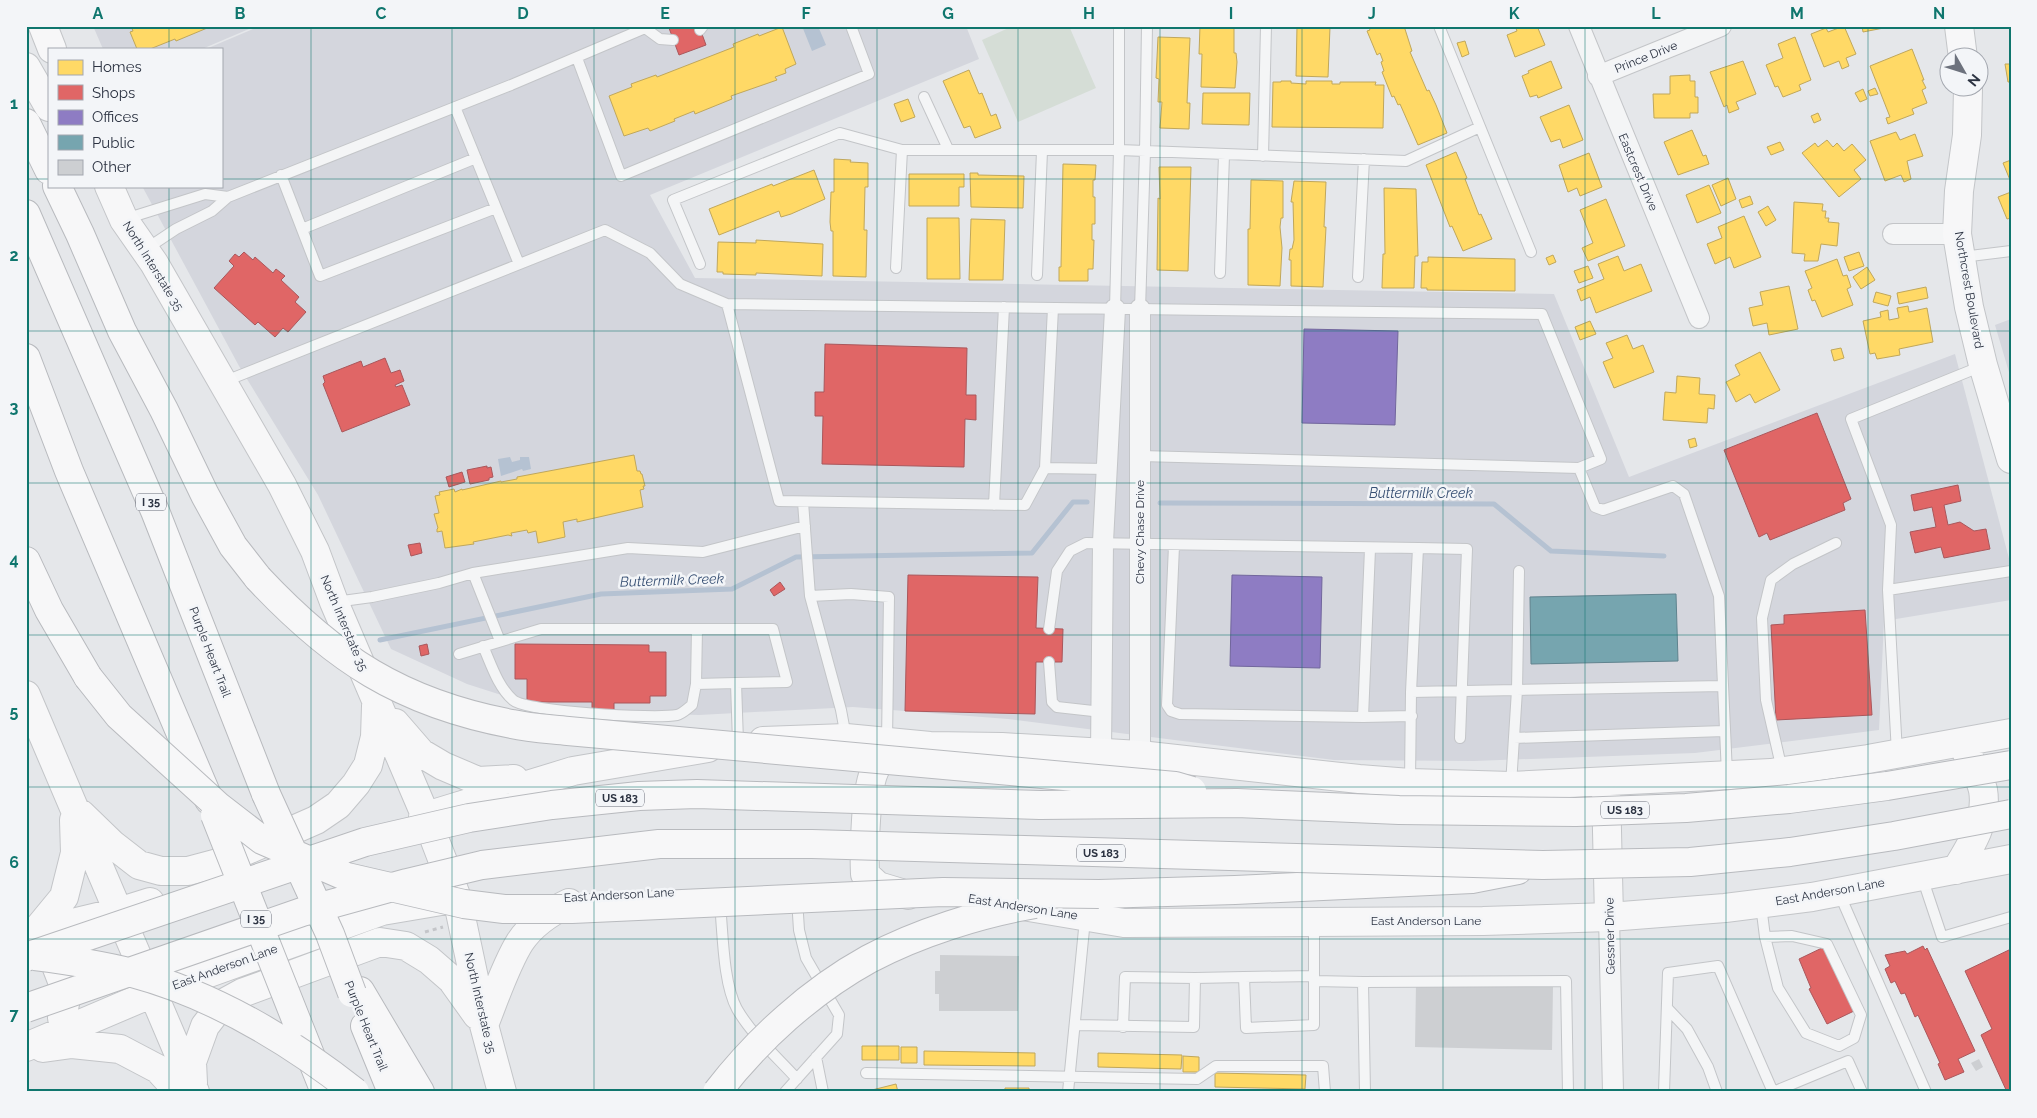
<svg xmlns="http://www.w3.org/2000/svg" width="2037" height="1118" font-family="Raleway,sans-serif">
  <style>
    .built { fill: #d4d6dd }
    .green { fill: #d5ddd6 }
    .water { fill: #b5c2d2 }
    .homes { fill: #ffd966; stroke: #c0a75b }
    .shops { fill: #e06666; stroke: #aa575b }
    .offices { fill: #8e7cc3; stroke: #71669c }
    .public { fill: #76a5af; stroke: #60838e }
    .lines { fill: none; stroke-linecap: round; stroke-linejoin: round }
    .stream { stroke: #b5c2d2; stroke-width: 5 }
    .building { fill: #cdcfd2 }
    .lane-casing { stroke: #c3c5c8; stroke-width: 12 }
    .street-casing { stroke: #c3c5c8; stroke-width: 22 }
    .secondary-casing { stroke: #c3c5c8; stroke-width: 30 }
    .highway-casing { stroke: #b8babe; stroke-width: 30 }
    .path { stroke: #c4c5c9; stroke-width: 3; stroke-dasharray: 4 4; stroke-linecap: butt }
    .lane { stroke: #f4f5f6; stroke-width: 10 }
    .street { stroke: #f4f5f6; stroke-width: 20 }
    .secondary { stroke: #f7f7f8; stroke-width: 28 }
    .highway { stroke: #f7f7f8; stroke-width: 28 }
    .highway-bridge-casing { stroke: #b8babe; stroke-width: 30; stroke-linecap: butt }
    .highway-bridge { stroke: #f7f7f8; stroke-width: 28 }
    .grid { fill: none; stroke: #0f766e; stroke-width: 1; stroke-opacity: 0.55 }
    .labels { text-anchor: middle; stroke-width: 5; stroke-linejoin: round; paint-order: stroke }
    .shield { fill: #f3f5f8; stroke: #686d79; stroke-width: 1 }
    .shield-label { font-size: 11px; font-weight: bold; fill: #2c3342 }
    .street-label { font-size: 12px; fill: #2c3342; stroke: #f3f5f8 }
    .water-label { font-size: 14px; font-style: italic; fill: #385074; stroke: #f3f5f8 }
    .neatline { fill: none; stroke: #0f766e; stroke-width: 2 }
    .grid-label { font-size: 16px; text-anchor: middle; font-weight: bold; fill: #0f766e }
  </style>
  <rect width="100%" height="100%" fill="#e5e7ea"/>
  <path class="built" d="M93 26H256L202 49H103Z
    M260 26H966L979 59 650 195 695 278 1554 294 1629 477 1955 354 2011 566V600L1884 621 1879 730 1695 753 1474 761 1334 760 1008 719 853 707 699 715 600 712 526 703 467 684 391 649 318 495 239 366 142 186H221V49H206Z
    M2011 319V379L1995 325Z"/>
  <path class="green" d="M1013 26H1069L1096 88 1018 122 982 40Z"/>
  <path class="water" d="M802 26H818L826 45 812 51Z
    M510 457 512 462 520 460V457H529L531 469 523 471 522 469 501 476 498 459Z"/>
  <path class="homes" d="M131 26H212L176 41 175 39 150 49H137L130 32 133 31Z
    M1200 26H1234V53H1236L1237 62 1235 88 1201 87 1202 54H1199Z
    M1297 26 1330 27 1328 77 1296 76Z
    M1368 26H1404L1412 51 1410 52 1427 91 1429 90 1436 105 1447 133 1418 145 1400 104 1398 105 1394 96 1392 97 1382 72 1384 71 1381 62 1383 61 1380 53 1377 55 1367 31 1370 30Z
    M1515 26H1537L1545 45 1515 57 1507 35 1517 31Z
    M1844 26 1856 54 1846 58 1849 66 1842 69 1839 61 1824 67 1811 34 1826 28 1828 32Z
    M1862 26H1894L1863 32Z
    M782 27 796 64 785 69 786 73 775 77 777 80 731 96 732 99 695 114 694 111 674 119 675 121 650 131 648 128 624 136 609 96 632 87 631 84 656 75 657 77 734 47 733 44 758 34 759 36Z
    M1158 37 1190 38 1187 103H1190L1189 129 1160 128 1162 102H1158L1159 79 1156 78Z
    M1795 37 1811 80 1799 85 1801 90 1783 97 1778 86 1775 87 1766 65 1783 58 1778 44Z
    M1465 41 1469 54 1462 57 1457 43Z
    M1912 49 1924 80H1922L1926 88 1922 90 1927 103 1912 109 1914 114 1888 124 1886 118 1890 117 1870 66Z
    M1551 61 1562 88 1538 98 1537 95 1530 97 1522 76 1529 73 1528 71Z
    M1743 61 1756 94 1736 102 1739 109 1729 113 1727 105 1724 107 1710 72Z
    M2005 64H2011V82H2008Z
    M969 70 979 94 982 93 991 116 996 114 1001 128 975 138 970 126 964 128 943 81Z
    M1690 75V81H1695V97H1698V113H1690V118H1654L1653 94H1670V76Z
    M1281 81H1291V83L1306 84V81H1332V84H1340V82H1376L1375 85H1384L1383 128 1272 127 1273 82H1281Z
    M1875 88 1878 94 1870 96 1868 91Z
    M1863 89 1867 99 1860 102 1855 93Z
    M1203 93H1250L1249 125 1202 124Z
    M908 99 915 117 901 122 894 104Z
    M1569 105 1583 140 1563 148 1560 139 1551 142 1540 117Z
    M1818 113 1821 120 1814 123 1811 116Z
    M1692 130 1703 156 1706 155 1709 164 1678 175 1664 142Z
    M1896 132 1900 140 1915 134 1923 156 1907 161 1911 179 1904 182 1901 175 1885 181 1870 141Z
    M1827 140 1833 147 1837 143 1844 151 1852 144 1866 160 1854 170 1861 179 1839 197 1802 153 1815 143 1818 147Z
    M1780 142 1784 150 1771 155 1767 147Z
    M1456 152 1467 178 1465 179 1479 215 1481 214 1492 239 1463 251 1452 226 1450 227 1426 165Z
    M1589 153 1602 187 1580 196 1577 188 1568 192 1559 165Z
    M834 159 851 160 850 162 868 163V187H865L864 230H867L866 277 833 276V231H831L830 222 831 192H834Z
    M2011 160V180H2010L2003 163Z
    M1063 164 1096 165 1095 180H1093V197H1095V224H1092V240H1094L1093 269H1088V281H1059V267H1061Z
    M1159 167H1191L1188 271 1157 270 1158 198 1160 199Z
    M814 170 825 199 791 214 781 217 779 211 719 235 709 209 772 184 773 186Z
    M970 173H978V175L1024 176 1023 208 971 207Z
    M909 174H964V187H959V206H909Z
    M1728 178 1736 199 1721 206 1712 185Z
    M1251 180 1283 181V218H1281L1280 227 1282 248 1280 286 1248 285V229H1250Z
    M1294 181 1326 182 1324 227H1326L1323 287 1291 286V260H1289L1290 249H1292L1294 240 1293 202H1291Z
    M1709 185 1721 213 1697 223 1686 195Z
    M1384 188 1416 189 1418 256H1415L1414 288H1382L1383 254H1385Z
    M2011 192V218L2007 219 1998 197Z
    M1750 196 1753 204 1742 208 1739 200Z
    M1606 199 1625 246 1588 261 1582 248 1593 243 1580 210Z
    M1794 202 1823 204 1822 211H1826L1825 218H1829L1828 222 1839 223 1837 246 1821 244 1818 261H1804L1805 254 1792 253Z
    M1768 206 1776 220 1766 226 1758 212Z
    M1744 216 1761 257 1734 268 1730 257 1715 264 1707 244 1722 238 1718 227Z
    M927 218H959L960 279H927Z
    M971 219 1005 220 1003 280H969Z
    M756 240 823 244 822 276 756 273V275L723 274V272H717L718 242 756 243Z
    M1859 252 1864 266 1849 271 1844 257Z
    M1553 255 1556 262 1549 265 1546 258Z
    M1618 256 1624 271 1641 264 1652 291 1596 313 1590 297 1581 301 1577 290 1604 279 1598 264Z
    M1428 257 1515 259V291L1427 290V288H1421L1422 262H1428Z
    M1837 259 1843 276 1847 275 1851 287 1847 289 1853 305 1822 317 1815 300 1812 301 1808 290 1812 288 1805 271Z
    M1588 266 1593 278 1579 283 1574 271Z
    M1867 267 1875 280 1861 289 1853 277Z
    M1789 286 1798 329 1769 335 1767 323 1753 326 1749 308 1763 305 1760 292Z
    M1926 287 1928 298 1899 304 1897 293Z
    M1876 292 1891 296 1888 306 1873 302Z
    M1908 306 1909 312 1927 308 1933 342 1899 349 1900 355 1877 359 1875 353 1870 354 1863 321 1881 317 1880 312 1888 310 1889 320 1899 318 1897 308Z
    M1590 321 1596 334 1580 340 1575 327Z
    M1627 335 1633 349 1643 345 1654 372 1614 388 1603 362 1613 358 1606 343Z
    M1841 348 1844 358 1834 361 1831 350Z
    M1760 352 1780 390 1755 403 1750 394 1736 402 1726 382 1740 375 1735 365Z
    M1677 376 1700 378 1699 394 1715 395 1714 409 1708 408 1707 423 1663 420 1665 392 1676 393Z
    M1695 438 1697 446 1690 448 1688 440Z
    M634 455 637 471H640L641 474H642L645 486H643L644 489 640 490 643 507 577 522V519L563 522 565 537 538 543 536 531 528 533 527 530 511 533 512 536 508 535 473 542 474 544 445 548 442 531 437 532V529L438 528 434 514 439 513 435 496 440 495 439 492 454 489 455 492 462 489V490L501 481V482L517 479V477Z
    M862 1046H899V1060H862Z
    M901 1047H917V1063H901Z
    M924 1051 1035 1053V1066L924 1065Z
    M1098 1053 1182 1055 1181 1069 1098 1067Z
    M1183 1056 1199 1057V1072H1183Z
    M1215 1073 1306 1075 1305 1089 1215 1087Z
    M896 1084 898 1092H868V1091Z
    M1005 1088H1029V1092H1005Z
    M916 1090H993L992 1092H916Z"/>
  <path class="shops" d="M672 26H699L706 45 679 55 669 28Z
    M244 252 253 260 255 257 273 273 276 269 285 276 281 280 299 297 295 302 306 312 288 332 283 328 275 337 258 322 255 325 214 288 234 266 229 261 235 254 239 257Z
    M825 344 967 348 966 395H976V420L965 419 964 467 822 464 823 416H815V392H824Z
    M385 358 391 373 400 370 404 381 395 385 396 387 402 385 410 405 342 432 323 384 325 382 323 376 361 361 363 367Z
    M1817 413 1851 499 1843 503 1845 510 1770 540 1767 533 1759 537 1724 450Z
    M487 466V468L491 467 493 477 489 478V480L470 484 467 470Z
    M462 472 465 482 449 487 446 477Z
    M1958 485 1961 501 1944 505 1948 525 1960 522 1974 531 1986 529 1990 549 1944 558 1941 547 1915 553 1910 532 1936 527 1932 507 1914 511 1911 495Z
    M420 543 422 553 411 556 408 545Z
    M908 575 1038 577 1036 628 1063 629 1062 662H1036L1035 714 905 711Z
    M780 582 785 589 774 596 770 590Z
    M1865 610 1872 715 1776 720 1771 625 1784 624V615Z
    M427 644 429 654 421 656 419 646Z
    M515 644 649 645V652H666V696H650V703H614V710H592V702H527V679H515Z
    M1923 946 1925 950 1927 948 1975 1051 1958 1059 1964 1072 1945 1080 1938 1064 1940 1063 1918 1015 1915 1017 1905 993 1901 994 1895 981 1891 983 1885 969 1890 966 1885 955 1905 951 1907 954Z
    M1824 947 1854 1011 1827 1024 1809 989 1811 988 1799 959Z
    M2011 949V1092H2007L1981 1035 1992 1029 1965 971Z"/>
  <path class="offices" d="M1304 329 1398 331 1395 425 1302 423Z
    M1232 575 1322 577 1320 668 1230 666Z"/>
  <path class="public" d="M1676 594 1678 661 1531 664 1530 597Z"/>
  <g class="lines">
    <path class="stream" d="M1160 503 1494 504 1551 551 1664 556
      M380 640 601 594 732 589 796 557 1032 553 1073 502H1087"/>
  </g>
  <path class="building" d="M940 955 1019 956 1018 1011H939V994H935V971H940Z
    M1416 983 1553 986 1552 1050 1415 1047Z
    M1979 1059 1983 1067 1976 1071 1971 1063Z"/>
  <g class="lines">
    <g class="lane-casing">
      <path id="lane" d="M1439 26 1531 252
        M645 28 660 39 673 40
        M700 30 703 26
        M577 58 621 176 869 74 851 26
        M924 97 948 149
        M455 107 519 264
        M1263 156 1266 26
        M281 175 320 276 496 208
        M125 219 205 194 228 197
        M302 229 476 158
        M146 249 176 229 212 211 228 197 511 85 650 26
        M1962 257 2011 251
        M700 264 673 200 840 133 902 150H1119L1406 161 1480 127
        M896 268 902 150
        M1220 273 1224 155
        M1037 275 1042 151
        M1358 277 1364 159
        M727 304 779 501 1025 505 1045 468 1053 308
        M1115 309 1119 150V26
        M1140 309 1145 152 1147 26
        M223 382 605 230 650 253 680 284 727 304 1542 314 1601 459 1579 468 1141 456
        M1045 468 1107 469
        M1579 468 1595 507 1603 510 1673 486 1684 494 1719 596 1727 774
        M803 502 810 596 841 710 846 737
        M994 505 1004 307
        M1174 546 1167 705 1171 711 1180 714 1363 717 1412 716
        M1418 548 1467 549 1460 738
        M1519 571 1517 690 1722 686
        M473 573 500 641
        M1888 590 1891 525 1851 419 1982 366
        M810 596 851 594 889 597 887 741
        M335 602 372 597 439 583 473 573 628 548 703 552 805 526
        M1049 629 1057 571 1070 551 1086 543 1418 548 1411 692 1410 782
        M483 646C491 664 498 687 513 700 526 712 655 719 677 715 682 714 688 708 692 705L696 684 697 629
        M459 654 541 629H773L787 682 736 683
        M1049 662 1052 702 1057 707 1102 712
        M696 684 736 683 738 742
        M1411 692 1517 690 1511 785
        M1363 717 1370 549
        M1514 738 1724 731
        M1897 753 1888 590 2011 571
        M1782 770 1766 700 1762 618 1771 580 1793 564 1836 543
        M1922 877 1942 937 2011 917
        M1839 893 1926 1092
        M720 904C723 934 723 983 737 1009 752 1035 777 1057 797 1079
        M1761 905 1765 937
        M1792 936 1827 944 1861 1015 1854 1038 1839 1046 1806 1033 1778 988 1765 937Z
        M1244 977 1314 976
        M1314 981 1363 982
        M1667 1008 1687 1029 1708 1067 1717 1092
        M1075 1025 1194 1027 1195 978 1244 977 1246 1028 1314 1025V924
        M1123 1027 1125 977 1195 978
        M816 1057 823 1092
        M866 1073 1197 1079 1216 1066H1323L1325 1092
        M785 1092 837 1034 839 1015 806 958 799 930 797 899
        M1068 1092 1085 919
        M1365 1092 1363 982 1566 981 1568 1092
        M1664 1092 1668 973 1718 966 1773 1092
        M1773 1092 1848 1061 1862 1092"/>
    </g>
    <g class="street-casing">
      <path id="street" d="M1579 26 1699 318
        M1598 76 1721 26
        M1893 234H1957
        M1140 309V755
        M1101 753 1103 542 1115 309
        M1609 917 1613 1092"/>
    </g>
    <g class="secondary-casing">
      <path id="secondary" d="M43 26 52 49
        M1959 26 1963 58
        M26 67 49 107
        M1968 88 1967 135 1959 191 1957 234 1969 307 1983 365 2011 459
        M109 186 124 220 154 263 282 485 315 551 334 602 426 817 457 898 484 1025 502 1092
        M26 695 195 1092
        M395 723 421 753 443 766 478 781 514 779
        M763 741 846 738 930 746 1002 747 1140 755 1359 779 1410 783 1511 786 1771 773 1868 759 2011 733
        M904 752C896 753 882 759 877 766 865 784 864 851 865 874L878 886 908 895
        M1606 788 1609 917
        M81 814 112 844 139 865 161 871H188L218 863 316 820 338 805 356 784 368 765 375 737 376 706
        M423 817 573 771 708 748
        M1956 870C1971 846 1988 819 1983 790 1980 777 1971 763 1966 751
        M1011 904 1124 923 1483 921 1609 917 1725 908 1812 897 2011 859
        M36 931 64 897 75 853 74 820
        M26 934 118 912 150 902
        M36 945 52 955 67 994 62 1018
        M484 1025C494 1000 506 964 520 942 532 924 550 912 569 903
        M26 1047 153 993 382 911 447 900
        M43 1048 72 1044 120 1049 158 1069 179 1092
        M193 1083 192 1062 205 1026 222 1004 242 993 380 942 406 946 429 960 452 980 477 1015"/>
    </g>
    <g class="highway-casing">
      <path id="highway" d="M26 123 49 170
        M57 186 80 234 122 331 164 410 205 495 233 546 258 578
        M26 214 155 511 266 794
        M26 358 69 471 209 800
        M26 561 49 610 88 677
        M1099 894 1235 890 1472 879 1518 870
        M360 991 420 1092
        M297 1022 325 1092
        M365 1026 392 1092"/>
    </g>
    <path class="path" d="M425 932 443 927"/>
    <use href="#lane" class="lane"/>
    <use href="#street" class="street"/>
    <use href="#secondary" class="secondary"/>
    <use href="#highway" class="highway"/>
    <g class="highway-bridge-casing">
      <path id="highway-bridge" d="M258 578C334 659 401 703 512 724 530 728 550 729 568 731L1175 786 1192 791
        M88 677 119 716 218 806 262 840 347 877 464 904 504 909H572L943 892 1099 894
        M266 794 330 934 352 993
        M215 815 297 1022
        M35 956C67 960 100 965 132 973 214 995 289 1040 355 1092
        M26 957 365 842 469 818 552 805 639 796 697 794 1040 805 1237 803 1399 810 1576 812 1686 808 1789 799 1887 786 2011 765
        M26 1008 302 912 407 883 482 865 659 844H812L1543 865 1690 862 1790 852 1894 836 2011 814
        M717 1092C758 1039 811 991 869 959 918 933 981 913 1035 904"/>
    </g>
    <use href="#highway-bridge" class="highway-bridge"/>
  </g>
  <path class="grid" d="M169 26V49M311 26V1092M452 26V1092M594 26V1092M735 26V1092M877 26V1092M1018 26V1092M1160 26V1092M1302 26V1092M1443 26V1092M1585 26V1092M1726 26V1092M1868 26V1092M26 179H49M221 179H2011M169 186V1092M26 331H2011M26 483H2011M26 635H2011M26 787H2011M26 939H2011"/>
  <g class="labels">
    <g class="shield">
      <rect x="136" y="493.5" width="30" height="17" rx="4"/>
      <rect x="596" y="789.5" width="48" height="17" rx="4"/>
      <rect x="1601" y="801.5" width="48" height="17" rx="4"/>
      <rect x="1077" y="844.5" width="48" height="17" rx="4"/>
      <rect x="241" y="910.5" width="30" height="17" rx="4"/>
    </g>
    <g class="shield-label">
      <text x="151" y="506">I 35</text>
      <text x="620" y="802">US 183</text>
      <text x="1625" y="814">US 183</text>
      <text x="1101" y="857">US 183</text>
      <text x="256" y="923">I 35</text>
    </g>
    <g class="street-label">
      <text transform="translate(1646 57) rotate(-22)" y="4">Prince Drive</text>
      <text transform="translate(1638 172) rotate(67)" y="4">Eastcrest Drive</text>
      <text transform="translate(153 266) rotate(58)" y="4">North Interstate 35</text>
      <text transform="translate(1969 290) rotate(80)" y="4">Northcrest Boulevard</text>
      <text transform="translate(1140 532) rotate(-90)" y="4">Chevy Chase Drive</text>
      <text transform="translate(344 623) rotate(67)" y="4">North Interstate 35</text>
      <text transform="translate(210 652) rotate(69)" y="4">Purple Heart Trail</text>
      <text transform="translate(1830 892) rotate(-10)" y="4">East Anderson Lane</text>
      <text transform="translate(619 895) rotate(-3)" y="4">East Anderson Lane</text>
      <text transform="translate(1023 907) rotate(9)" y="4">East Anderson Lane</text>
      <text x="1426" y="925">East Anderson Lane</text>
      <text transform="translate(1610 936) rotate(-91)" y="4">Gessner Drive</text>
      <text transform="translate(225 967) rotate(-20)" y="4">East Anderson Lane</text>
      <text transform="translate(480 1003) rotate(77)" y="4">North Interstate 35</text>
      <text transform="translate(366 1026) rotate(68)" y="4">Purple Heart Trail</text>
    </g>
    <g class="water-label">
      <text x="1421" y="498">Buttermilk Creek</text>
      <text transform="translate(672 580) rotate(-2)" y="5">Buttermilk Creek</text>
    </g>
  </g>
  <rect width="2037" height="1118" fill="none" stroke="#f3f5f8" stroke-width="55"/>
  <rect x="48" y="48" width="175" height="140" fill="#f3f5f8" stroke="#a3a7af"/>
  <rect x="58" y="60" width="25" height="15" fill="#ffd966" stroke="#a3a7af"/>
  <text x="92" y="72" font-size="15" fill="#2c3342">Homes</text>
  <rect x="58" y="85" width="25" height="15" fill="#e06666" stroke="#a3a7af"/>
  <text x="92" y="98" font-size="15" fill="#2c3342">Shops</text>
  <rect x="58" y="110" width="25" height="15" fill="#8e7cc3" stroke="#a3a7af"/>
  <text x="92" y="122" font-size="15" fill="#2c3342">Offices</text>
  <rect x="58" y="135" width="25" height="15" fill="#76a5af" stroke="#a3a7af"/>
  <text x="92" y="148" font-size="15" fill="#2c3342">Public</text>
  <rect x="58" y="160" width="25" height="15" fill="#cdcfd2" stroke="#a3a7af"/>
  <text x="92" y="172" font-size="15" fill="#2c3342">Other</text>
  <g transform="translate(1964 72) rotate(129)"><circle r="24" fill="#f3f5f8" stroke="#a3a7af"/>
  <path d="M0-4L9 19L0 12L-9 19Z" fill="#6d727d"/>
  <text y="-8" font-size="14" font-weight="bold" text-anchor="middle" fill="#2c3342">N</text>
  </g>
  <rect x="28" y="28" width="1982" height="1062" class="neatline"/>
  <g class="grid-label">
    <text x="98" y="19">A</text>
    <text x="240" y="19">B</text>
    <text x="381" y="19">C</text>
    <text x="523" y="19">D</text>
    <text x="665" y="19">E</text>
    <text x="806" y="19">F</text>
    <text x="948" y="19">G</text>
    <text x="1089" y="19">H</text>
    <text x="1231" y="19">I</text>
    <text x="1372" y="19">J</text>
    <text x="1514" y="19">K</text>
    <text x="1656" y="19">L</text>
    <text x="1797" y="19">M</text>
    <text x="1939" y="19">N</text>
    <text x="14" y="109">1</text>
    <text x="14" y="261">2</text>
    <text x="14" y="413">3</text>
    <text x="14" y="565">4</text>
    <text x="14" y="717">5</text>
    <text x="14" y="868">6</text>
    <text x="14" y="1020">7</text>
  </g>
</svg>
